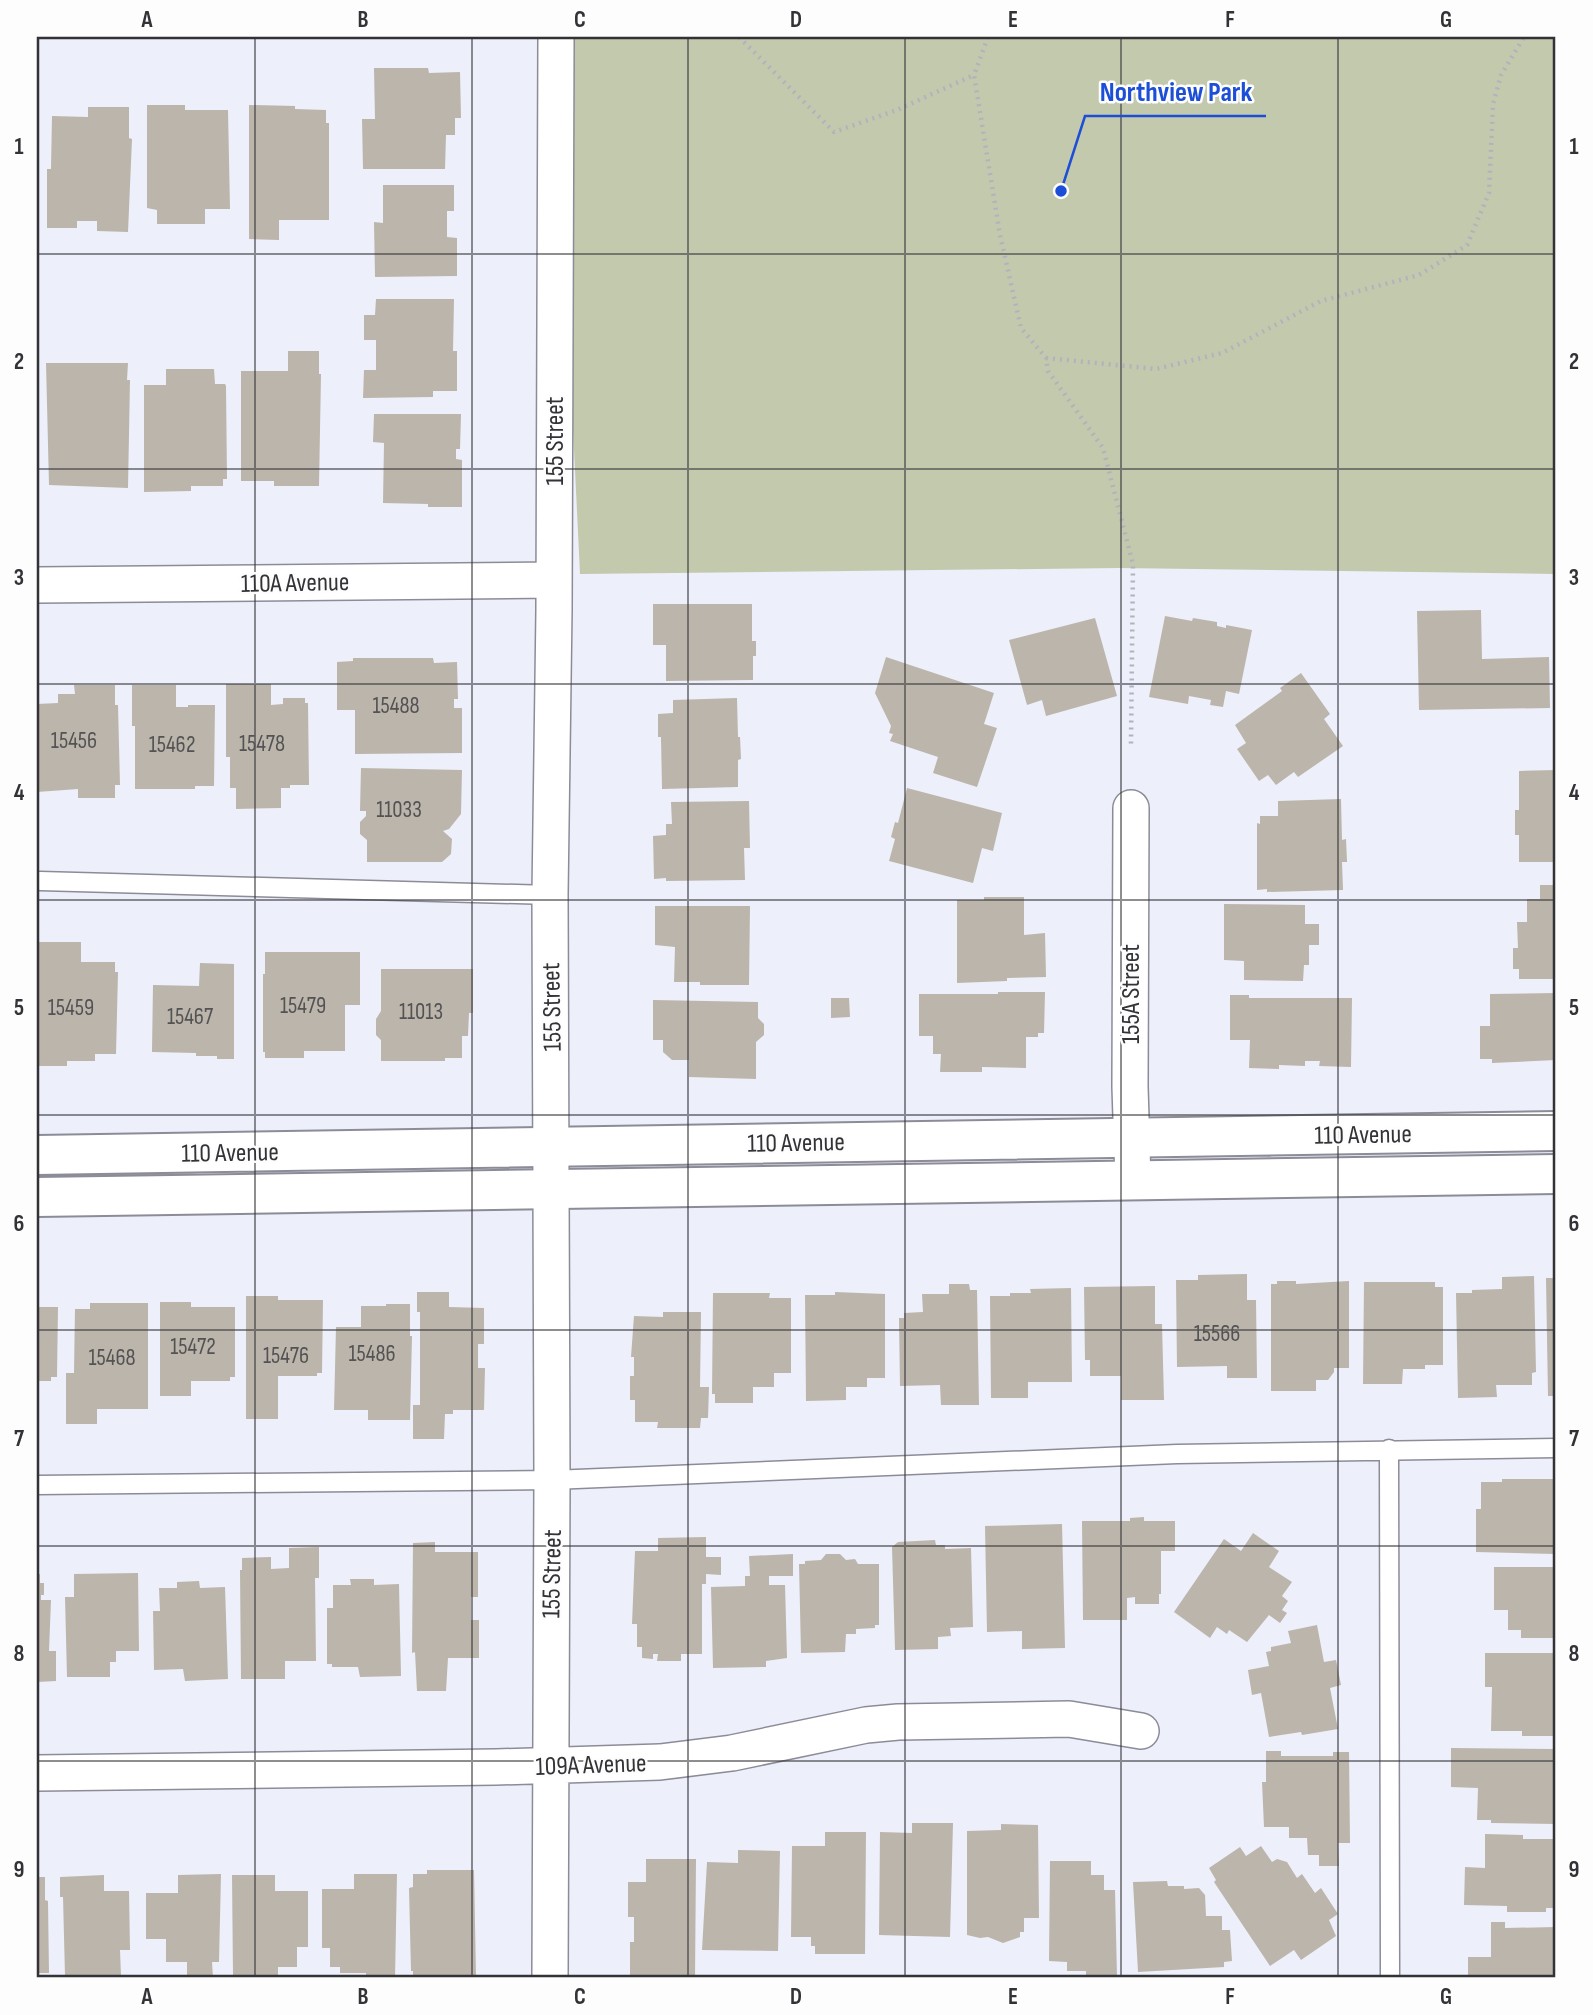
<svg xmlns="http://www.w3.org/2000/svg" width="1593" height="2015" font-family="'Sofia Sans Condensed',sans-serif">
  <style>
    .green { fill: #c3c9ad }
    .building { fill: #bcb5ab }
    .lines { fill: none; stroke-linecap: round; stroke-linejoin: round }
    .service-casing { stroke: #8b8c97; stroke-width: 21 }
    .minor-casing { stroke: #8b8c97; stroke-width: 38 }
    .tertiary-casing { stroke: #8b8c97; stroke-width: 42 }
    .path { stroke: #b1b3bc; stroke-width: 4.5; stroke-dasharray: 2 5; stroke-linecap: butt }
    .service { stroke: #fff; stroke-width: 18 }
    .minor { stroke: #fff; stroke-width: 35 }
    .tertiary { stroke: #fff; stroke-width: 38 }
    .grid { fill: none; stroke: #323237; stroke-width: 2; stroke-opacity: 0.55 }
    .labels { text-anchor: middle; stroke-width: 5; stroke-linejoin: round; paint-order: stroke }
    .number-label { font-size: 23px; fill: #545354 }
    .street-label { font-size: 26px; fill: #323237; stroke: #fdfdfd }
    .leader { fill: none; stroke: #1d4ed8; stroke-width: 2.5 }
    .callout-dot { fill: #1d4ed8; stroke: #fdfdfd; stroke-width: 2.5 }
    .callout-label { font-size: 28px; text-anchor: middle; font-weight: bold; fill: #1d4ed8; stroke: #fdfdfd; stroke-width: 5; stroke-linejoin: round; paint-order: stroke }
    .neatline { fill: none; stroke: #323237; stroke-width: 2.5 }
    .grid-label { font-size: 23px; text-anchor: middle; font-weight: bold; fill: #323237 }
  </style>
  <rect width="100%" height="100%" fill="#edeffb"/>
  <path class="green" d="M564 37H1556V574L1119 568 580 574 569 345Z
    M37 1167 218 1170 165 1178 37 1182Z"/>
  <path class="building" d="M374 68H428L429 73 460 72 461 118H455V135H446L445 169H363L362 119H375Z
    M147 105H185V110H228L230 209H205V224H157V210L147 208Z
    M249 105 295 106V109L326 110V123H329V220H279V240L249 239Z
    M88 107H129V138L132 139 128 232 97 231V221H77V228H47V169H51L52 116 88 117Z
    M383 185H454V211H447V237L457 238V276L375 277 374 222 383 223Z
    M376 299H454L453 351H457V391H433V397L363 398 364 370H376V340H364V315H375Z
    M288 351H319V374H321L319 486H274V481H241V371H288Z
    M46 363H128L127 380H130L128 488 49 485Z
    M166 369H214L215 384H225L226 386 227 479H223V486H191V491L144 492V385H166Z
    M374 414H461L460 449H456V459L462 460V507H428V504L383 503 384 443 373 442Z
    M653 604H752V641H756V656H753V680L666 681V645H653Z
    M1481 610 1482 659 1549 657 1550 708 1419 710 1417 611Z
    M1165 616 1192 621 1193 618 1217 622V626L1226 628V625L1252 630 1239 694 1226 691 1223 707 1210 705 1211 700 1189 696 1188 704 1149 697Z
    M1095 618 1117 696 1046 716 1042 700 1027 705 1009 640Z
    M886 657 994 693 984 724 997 728 977 787 933 773 938 757 890 741 893 734 889 733 891 726 875 693Z
    M353 658H433L434 663 457 662 458 699H454V708H462V753L355 754V710H337V662L353 661Z
    M1301 673 1330 714 1324 719 1343 746 1298 777 1294 772 1276 785 1268 775 1259 781 1237 749 1246 743 1235 725 1282 691 1280 688Z
    M226 684H271V705L283 704V698H305V703H308L309 785H290V788H281V808L236 809V788H230V757H226Z
    M74 685H115V705H118L120 785H115V798H78V789L37 792V704L58 703V694H75Z
    M132 685H176V707H188V705H215L214 786H195V789H135V726H132Z
    M737 698 738 737H740L741 759 738 760V787L662 789 661 737H658V714L673 713V700Z
    M361 768 462 770 461 814 449 829 443 831 452 839 451 854 442 862H367V840L360 834V822L366 816V811H360Z
    M1556 770V862H1519V835H1515V810H1519V771Z
    M907 788 1002 813 993 851 982 848 973 883 889 861 895 839 891 837 895 822 898 823Z
    M1341 799 1342 840 1346 839 1347 862H1342L1343 890 1267 892V889L1257 890V823L1260 824V816H1278V801Z
    M749 801 750 848H744L745 880 666 881V878L654 879 653 836 666 835V824H672L671 802Z
    M1540 885H1556V979H1519V969H1513V948H1518L1517 922H1527V899H1540Z
    M984 897H1024V935L1045 933 1046 977 1007 978V981L957 983V900H984Z
    M1224 904 1305 905V924H1319V945H1309V965H1304L1303 981 1244 980V961L1224 960Z
    M655 906H750L749 985H700V982H674L675 947 655 945Z
    M37 942H81V962H115V972H118L116 1054H95V1061H67V1066H37Z
    M265 952H360V1005H345V1051H304V1058H265V1052H263V974H265Z
    M200 963 234 964V1059H217V1056H196V1053L152 1052 153 985 199 986Z
    M381 969H473V1013H469L468 1036H462V1058H445V1061H381V1040L376 1035V1019L381 1011Z
    M998 992H1045L1044 1033H1038V1037H1026V1068L982 1067V1072H940L941 1054H933V1036H919V994H998Z
    M1556 993V1060L1492 1063V1059H1480V1026H1490V994Z
    M1230 995H1249V998H1352L1351 1067 1319 1066 1320 1061H1305V1066L1279 1065V1069L1249 1068 1250 1040H1230Z
    M831 998H849L850 1017 831 1018Z
    M653 1000 758 1002V1018L764 1024V1035L756 1042V1079L689 1077V1060H672L663 1052V1040H653Z
    M1247 1274V1300H1256L1257 1378H1227V1366L1177 1367 1176 1280H1198V1275Z
    M1534 1276 1536 1372 1532 1373V1385H1496L1497 1397 1458 1398 1456 1293H1472V1290L1502 1289V1277Z
    M1546 1278H1556V1396H1548Z
    M1277 1281H1296V1284L1349 1281V1368H1334V1372L1328 1380H1316V1391H1271V1284H1277Z
    M1364 1282H1435V1287H1443V1365H1425V1369H1403L1402 1384H1363Z
    M949 1284H969L970 1290H977L979 1405H941L940 1385 900 1386 899 1318H904V1313L923 1312 922 1294H949Z
    M1155 1286V1324H1162L1164 1400H1121V1376H1090V1360H1085L1084 1287Z
    M1071 1288 1072 1382H1028V1398H991L990 1296H1010V1293H1031L1030 1289Z
    M417 1292H449V1307L484 1308V1344H478V1368H485L484 1410H453V1414H445L444 1439H413V1405H420V1312H417Z
    M835 1292 885 1294V1378H867V1387H846V1400L806 1401 805 1295H835Z
    M713 1293H770L769 1298H791V1373H774V1387H753V1403H715V1394H712Z
    M246 1296H278V1300H323L322 1373H317V1376H278V1419H246Z
    M160 1302H191V1307H235V1377H230V1381H191V1396H160Z
    M90 1303H148V1409H97V1424H66V1373H74L75 1309H90Z
    M386 1304H410V1336H412L410 1420H368V1410H334L336 1327H361V1306H386Z
    M37 1307H58L57 1377H51V1381H37Z
    M663 1312H701L700 1387H709L708 1418H701L700 1428H657L658 1422H635V1400H630V1376H634V1357H631L634 1316 663 1317Z
    M1502 1479H1556V1554L1476 1552V1509H1481V1482H1502Z
    M1144 1517V1521H1175V1551H1161V1594H1159V1604H1135V1597L1127 1598V1620H1083L1082 1521H1130V1518Z
    M1062 1524 1065 1648 1022 1649V1631L987 1632 985 1526Z
    M1253 1533 1279 1551 1269 1567 1292 1582 1282 1596 1288 1601 1282 1610 1287 1613 1280 1623 1269 1615 1247 1642 1229 1630 1227 1634 1217 1627 1210 1638 1174 1612 1224 1539 1241 1551Z
    M706 1537V1557H721V1575L706 1574V1584H702V1654H681V1661H657L658 1654H653V1659L642 1658V1647H637V1624H632L635 1551H658V1538Z
    M935 1540 936 1545H945V1549L971 1548 973 1627 950 1628 951 1636 938 1637V1649L895 1650 892 1547 898 1542Z
    M435 1542V1552H478V1597H471V1620H479V1658H448L446 1691H417L415 1652 412 1653 413 1543Z
    M319 1547V1578H315L316 1661H285V1679H241L240 1570H242V1558L271 1557V1569L289 1568V1548Z
    M793 1554V1576H769V1585H785L787 1658 766 1661V1667L713 1668 711 1587 745 1586V1576H750L749 1556Z
    M826 1554H840L846 1560 855 1559 858 1564H879V1625H875V1628L856 1629V1634H846L845 1652 801 1653 799 1564H805V1561L821 1560Z
    M1494 1567H1556V1638H1521V1630H1508V1610H1494Z
    M138 1573 139 1651H116V1662H110V1677H67L65 1597H74V1574Z
    M37 1574H40V1583H44V1595H41V1600H51L49 1651H56V1681L37 1682Z
    M350 1579H374V1585L399 1584 401 1676 360 1677 358 1667H332V1664H327V1608H333V1585H351Z
    M199 1581 200 1588 225 1587 228 1679 185 1681 183 1669 154 1670 153 1611H160L159 1588H177V1582Z
    M1317 1625 1324 1662 1336 1660 1341 1685 1330 1688 1338 1729 1302 1735 1301 1732 1269 1737 1261 1693 1252 1695 1248 1670 1269 1666 1266 1652 1271 1651V1647L1291 1643 1288 1631Z
    M1485 1653H1556V1736H1522V1731H1491L1492 1687H1485Z
    M1451 1748 1556 1749V1824L1491 1823V1820H1477L1478 1788 1451 1787Z
    M1266 1751H1281V1756H1333V1752H1349L1350 1843H1338L1339 1866H1319V1855H1308L1307 1838H1289V1827H1264L1262 1782H1266Z
    M912 1823H953L950 1937 879 1935 880 1832 912 1833Z
    M1001 1824 1038 1825 1039 1918H1024V1932H1020V1937L1003 1943 988 1937 980 1938 967 1935V1831L1001 1830Z
    M825 1832H866L865 1954H815V1946H811V1937H791L792 1846H825Z
    M1485 1834 1523 1835V1839H1556V1908H1546V1912H1507V1906L1464 1905 1465 1867 1485 1868Z
    M1261 1846 1272 1862 1277 1859 1287 1862 1297 1878 1302 1874 1315 1893 1321 1888 1338 1914 1329 1920 1336 1936 1301 1960 1294 1950 1270 1966 1214 1882 1216 1880 1209 1868 1240 1847 1246 1856Z
    M738 1850 780 1851 778 1951 702 1950 707 1862 738 1863Z
    M646 1859H696L695 1978H630V1942H634V1917H628V1882H646Z
    M1050 1861H1091V1875H1104V1890H1115L1117 1977H1086V1971H1067V1962L1049 1961Z
    M427 1870H474L476 1976 413 1978V1971H411L409 1888 413 1887V1874H427Z
    M221 1874 219 1962H212L213 1978H187V1962H166V1939H146V1893H178V1875Z
    M354 1874H397L395 1978H366V1973H340V1967H330V1948H322V1889H354Z
    M104 1875V1891H129L130 1950H120L121 1976H65L63 1897H60V1877Z
    M232 1875H275V1891H308V1947H297V1967H278V1976H262V1978H240V1975H233Z
    M37 1877H45V1900L48 1901 49 1973H37Z
    M1167 1881 1168 1886H1184V1889L1199 1888 1205 1895 1206 1916H1222V1930H1230L1232 1961 1224 1962V1967L1138 1972 1133 1882Z
    M1491 1922H1505V1928L1556 1927V1978H1468V1957H1491Z"/>
  <g class="lines">
    <g class="service-casing">
      <path id="service" d="M40 881 550 895
        M1389 1449 1390 1978
        M37 1485 552 1480 1177 1454 1556 1448"/>
    </g>
    <g class="minor-casing">
      <path id="minor" d="M37 585 554 580
        M1131 808 1130 1087 1133 1180
        M37 1773 496 1767 660 1762 732 1753 866 1725 898 1722 1069 1719 1141 1731
        M550 1978 552 1480 550 895 554 610 556 37"/>
    </g>
    <g class="tertiary-casing">
      <path id="tertiary" d="M37 1155 1556 1131
        M37 1197 1556 1174"/>
    </g>
    <path class="path" d="M739 37 834 132 897 110 974 75
      M988 37 974 75 1000 235 1021 328 1046 358 1048 371 1103 448 1133 564 1131 744
      M1046 358 1156 369 1222 353 1321 301 1419 275 1467 245 1489 193 1493 104 1501 75 1524 37"/>
    <use href="#service" class="service"/>
    <use href="#minor" class="minor"/>
    <use href="#tertiary" class="tertiary"/>
  </g>
  <path class="grid" d="M255 37V1978M472 37V1978M688 37V1978M905 37V1978M1121 37V1978M1338 37V1978M37 254H1556M37 469H1556M37 684H1556M37 900H1556M37 1115H1556M37 1330H1556M37 1546H1556M37 1761H1556"/>
  <g class="labels">
    <g class="number-label">
      <text x="396" y="713">15488</text>
      <text x="74" y="748">15456</text>
      <text x="262" y="751">15478</text>
      <text x="172" y="752">15462</text>
      <text x="399" y="817">11033</text>
      <text x="303" y="1013">15479</text>
      <text x="71" y="1015">15459</text>
      <text x="421" y="1019">11013</text>
      <text x="190" y="1024">15467</text>
      <text x="1217" y="1341">15566</text>
      <text x="193" y="1354">15472</text>
      <text x="372" y="1361">15486</text>
      <text x="286" y="1363">15476</text>
      <text x="112" y="1365">15468</text>
    </g>
    <g class="street-label">
      <text transform="translate(554 441) rotate(-90)" y="9">155 Street</text>
      <text transform="translate(295 582) rotate(-1)" y="9">110A Avenue</text>
      <text transform="translate(1130 994) rotate(-90)" y="9">155A Street</text>
      <text transform="translate(551 1007) rotate(-91)" y="9">155 Street</text>
      <text transform="translate(1363 1134) rotate(-1)" y="9">110 Avenue</text>
      <text transform="translate(796 1142) rotate(-1)" y="9">110 Avenue</text>
      <text transform="translate(230 1152) rotate(-1)" y="9">110 Avenue</text>
      <text transform="translate(551 1574) rotate(-89)" y="9">155 Street</text>
      <text transform="translate(591 1764) rotate(-2)" y="9">109A Avenue</text>
    </g>
  </g>
  <path class="leader" d="M1061 191L1085 116H1266"/>
  <circle class="callout-dot" cx="1061" cy="191" r="7"/>
  <g class="callout-label">
    <text x="1176" y="101">Northview Park</text>
  </g>
  <rect width="1593" height="2015" fill="none" stroke="#fdfdfd" stroke-width="77"/>
  <rect x="38" y="38" width="1516" height="1938" class="neatline"/>
  <g class="grid-label">
    <text x="147" y="27">A</text>
    <text x="363" y="27">B</text>
    <text x="580" y="27">C</text>
    <text x="796" y="27">D</text>
    <text x="1013" y="27">E</text>
    <text x="1230" y="27">F</text>
    <text x="1446" y="27">G</text>
    <text x="19" y="154">1</text>
    <text x="1574" y="154">1</text>
    <text x="19" y="369">2</text>
    <text x="1574" y="369">2</text>
    <text x="19" y="585">3</text>
    <text x="1574" y="585">3</text>
    <text x="19" y="800">4</text>
    <text x="1574" y="800">4</text>
    <text x="19" y="1015">5</text>
    <text x="1574" y="1015">5</text>
    <text x="19" y="1231">6</text>
    <text x="1574" y="1231">6</text>
    <text x="19" y="1446">7</text>
    <text x="1574" y="1446">7</text>
    <text x="19" y="1661">8</text>
    <text x="1574" y="1661">8</text>
    <text x="19" y="1877">9</text>
    <text x="1574" y="1877">9</text>
    <text x="147" y="2004">A</text>
    <text x="363" y="2004">B</text>
    <text x="580" y="2004">C</text>
    <text x="796" y="2004">D</text>
    <text x="1013" y="2004">E</text>
    <text x="1230" y="2004">F</text>
    <text x="1446" y="2004">G</text>
  </g>
</svg>
